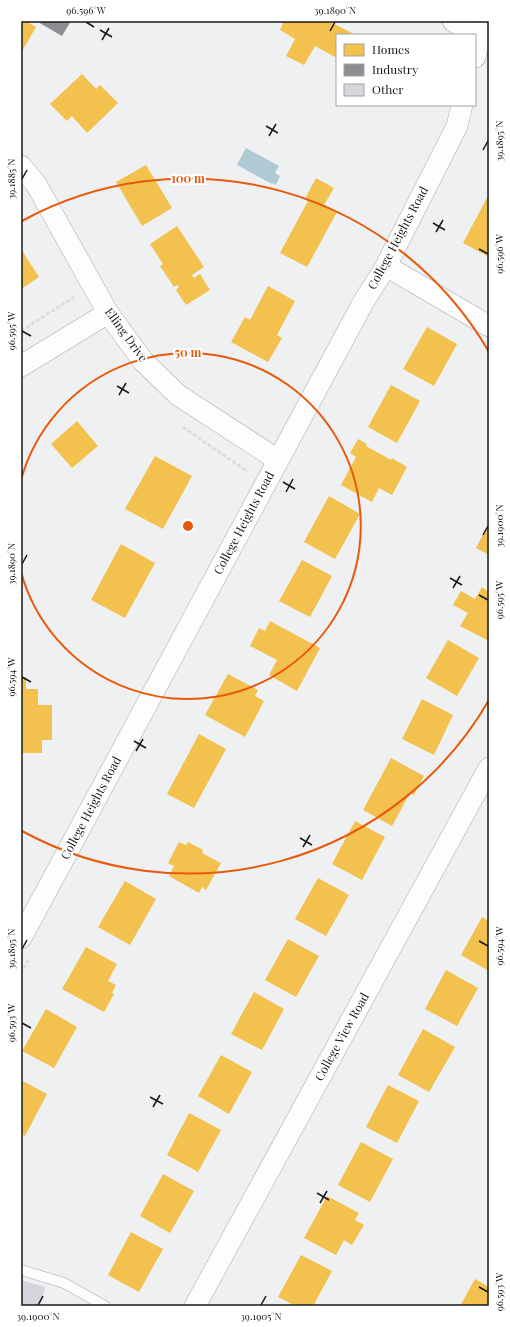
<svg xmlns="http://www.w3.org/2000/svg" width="510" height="1327" font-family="'Playfair Display',serif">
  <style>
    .water { fill: #afcad2 }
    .homes { fill: #f2c14e }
    .industry { fill: #8d8d92 }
    .building { fill: #d5d5dc }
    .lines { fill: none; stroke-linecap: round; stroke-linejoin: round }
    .lane-casing { stroke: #a8a9aa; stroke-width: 11 }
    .street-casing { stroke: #a8a9aa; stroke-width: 22 }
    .path { stroke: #dadbdb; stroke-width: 2.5; stroke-dasharray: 4 2; stroke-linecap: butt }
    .lane { stroke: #fdfdfd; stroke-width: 10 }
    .street { stroke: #fdfdfd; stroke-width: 21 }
    .ticks { fill: none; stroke: #181819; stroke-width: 1.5 }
    .ring { fill: none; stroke: #e8590c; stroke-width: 2 }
    .labels { text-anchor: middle; stroke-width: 4; stroke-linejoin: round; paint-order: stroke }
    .street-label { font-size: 12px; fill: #181819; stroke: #fff }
    .centre { fill: #e8590c; stroke: #fff; stroke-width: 2 }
    .ring-label { font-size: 12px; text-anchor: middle; font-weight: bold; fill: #e8590c; stroke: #fff; stroke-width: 4; stroke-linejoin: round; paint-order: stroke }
    .neatline { fill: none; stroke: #181819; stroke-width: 1.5 }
    .ticks-label { font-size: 10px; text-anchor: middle; fill: #181819 }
  </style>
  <rect width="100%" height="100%" fill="#eff0f1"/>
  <path class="water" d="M246 148 279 166 275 173 280 176 276 185 273 183 272 184 237 165Z"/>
  <path class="homes" d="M21 21H30L29 23 36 27 21 53Z
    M284 21H328L356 35H337V62L335 61 337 58 315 46 304 65 286 56 295 39 280 30Z
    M82 74 96 89 100 85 118 103 87 133 72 116 67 121 50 104Z
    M146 165 172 208 142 226 116 182Z
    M316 178 334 188 324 205 337 212 307 267 280 253 308 201 305 199Z
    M489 194V257L463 243Z
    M177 226 204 267 192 275 194 278 200 274 210 290 186 305 176 290 179 287 177 285 174 287 160 266 163 264 150 244Z
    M21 249 39 277 21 289Z
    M268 286 295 301 277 335 282 338 268 362 231 342 245 317 250 320Z
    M427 327 457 344 434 386 403 369Z
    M391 385 420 401 397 443 368 427Z
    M77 421 98 446 72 468 51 444Z
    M358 439 367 444 366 446 391 460 392 458 407 467 392 495 379 488 372 502 341 485 356 457 350 453Z
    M155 456 192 476 163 529 125 509Z
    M329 496 360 514 335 559 304 542Z
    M487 527 489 528V555L476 548Z
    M121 544 155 563 125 618 91 600Z
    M302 560 332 576 310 617 279 601Z
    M482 587 489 592V637L487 640 460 626 468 613 453 605 461 591 475 599Z
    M270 621 320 648 297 691 269 675 277 660 250 646 259 628 265 631Z
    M448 640 479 658 457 696 426 678Z
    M228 674 258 690 255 696 264 701 245 737 205 715Z
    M21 677H26V689H38V705H52V740H42V753H21Z
    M422 699 453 715 434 755 402 739Z
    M199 734 226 749 194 808 167 794Z
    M391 758 424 776 414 795 410 793 392 826 363 810Z
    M355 821 385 837 362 880 332 864Z
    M179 842 186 845 188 842 203 850 202 853 221 863 206 890 202 887 199 893 169 876 174 866 168 863Z
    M318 878 349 895 326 936 295 919Z
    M125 881 156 899 130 945 98 927Z
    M482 917 489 921V971L461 955Z
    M288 939 319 956 296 997 265 980Z
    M86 947 117 964 108 981 116 985 112 993 114 994 104 1012 62 989Z
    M446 970 478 988 457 1026 425 1009Z
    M254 992 284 1009 262 1050 231 1034Z
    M46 1009 77 1027 54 1068 22 1051Z
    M423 1029 455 1047 429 1092 398 1075Z
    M221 1055 252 1072 229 1114 198 1096Z
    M21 1080 47 1094 25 1136 21 1134Z
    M388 1085 419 1101 397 1143 366 1127Z
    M189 1113 221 1130 198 1172 167 1155Z
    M361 1142 393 1159 370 1202 338 1185Z
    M163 1174 194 1191 170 1233 140 1216Z
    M327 1196 359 1213 355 1220 364 1225 352 1245 344 1240 336 1255 304 1238Z
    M131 1232 163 1249 139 1292 108 1275Z
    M301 1255 332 1271 313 1306H296L278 1297Z
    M475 1279 489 1287V1306H460Z"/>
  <path class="industry" d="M39 21H71L62 36 38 22Z"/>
  <path class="building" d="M21 1280 45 1287 41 1306H21Z"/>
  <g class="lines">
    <g class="lane-casing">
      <path id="lane" d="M21 1270 64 1283 105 1306"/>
    </g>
    <g class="street-casing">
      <path id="street" d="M453 21 480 37
        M475 57 480 37 489 21
        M21 166 36 184 108 313 143 361 178 395 278 460
        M386 266 489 326
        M21 366 108 313
        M21 938 364 301 386 266 457 126 462 105
        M195 1306 489 768"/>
    </g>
    <path class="path" d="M21 331 74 297
      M183 427 248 472
      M21 974 29 959"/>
    <use href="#lane" class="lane"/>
    <use href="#street" class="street"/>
  </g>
  <path class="ticks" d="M86 22 94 27M100 30 112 37M330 31 335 22M102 40 109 28M266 126 278 133M269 136 276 124M483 150 488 141M22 179 27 170M433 223 445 230M436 232 443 220M479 249 488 254M22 331 31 336M117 386 129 393M119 395 126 383M283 482 295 489M286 492 293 479M483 535 488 526M22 564 27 555M450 578 462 585M453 588 460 576M479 595 488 600M22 677 31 682M134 741 146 748M136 751 143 739M300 838 312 845M303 847 310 835M479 941 488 946M22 949 27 940M22 1023 31 1028M150 1097 163 1104M153 1107 160 1095M317 1193 329 1200M320 1203 327 1191M479 1287 488 1292M38 1305 43 1296M261 1305 266 1296"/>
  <g class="ring">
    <path d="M21 480A173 173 0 1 1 21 572"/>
    <path d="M489 700A347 347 0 0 1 22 831M22 221A347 347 0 0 1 489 352"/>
  </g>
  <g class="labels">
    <g class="street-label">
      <text transform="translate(398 238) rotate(-62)" y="4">College Heights Road</text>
      <text transform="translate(126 335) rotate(54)" y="4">Elling Drive</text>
      <text transform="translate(244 523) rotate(-62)" y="4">College Heights Road</text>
      <text transform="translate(91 808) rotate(-62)" y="4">College Heights Road</text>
      <text transform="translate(342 1037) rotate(-61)" y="4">College View Road</text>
    </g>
  </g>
  <circle cx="188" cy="526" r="6" class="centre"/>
  <g class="ring-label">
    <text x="188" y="183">100 m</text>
    <text x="188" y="357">50 m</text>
  </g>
  <rect width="510" height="1327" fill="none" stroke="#ffffff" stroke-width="44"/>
  <rect x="336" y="34" width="140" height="72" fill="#ffffff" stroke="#a3a3a3"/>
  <rect x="344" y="44" width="20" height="12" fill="#f2c14e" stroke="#a3a3a3"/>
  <text x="372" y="54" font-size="12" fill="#181819">Homes</text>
  <rect x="344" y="64" width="20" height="12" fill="#8d8d92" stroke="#a3a3a3"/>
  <text x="372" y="74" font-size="12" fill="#181819">Industry</text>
  <rect x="344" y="84" width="20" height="12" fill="#d5d5dc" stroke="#a3a3a3"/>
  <text x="372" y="94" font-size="12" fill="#181819">Other</text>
  <rect x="22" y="22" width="466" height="1283" class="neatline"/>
  <g class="ticks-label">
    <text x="86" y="14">96.596°W</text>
    <text x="335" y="14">39.1890°N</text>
    <text transform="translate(499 141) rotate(-90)" y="4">39.1895°N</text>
    <text transform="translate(11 179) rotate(-90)" y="4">39.1885°N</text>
    <text transform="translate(499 254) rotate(-90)" y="4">96.596°W</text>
    <text transform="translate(11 331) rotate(-90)" y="4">96.595°W</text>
    <text transform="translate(499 526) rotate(-90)" y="4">39.1900°N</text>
    <text transform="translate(11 564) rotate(-90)" y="4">39.1890°N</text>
    <text transform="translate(499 600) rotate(-90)" y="4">96.595°W</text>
    <text transform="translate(11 677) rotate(-90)" y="4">96.594°W</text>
    <text transform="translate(499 946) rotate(-90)" y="4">96.594°W</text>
    <text transform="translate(11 949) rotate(-90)" y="4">39.1895°N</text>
    <text transform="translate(11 1023) rotate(-90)" y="4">96.593°W</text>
    <text transform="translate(499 1292) rotate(-90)" y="4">96.593°W</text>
    <text x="38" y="1320">39.1900°N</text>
    <text x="261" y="1320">39.1905°N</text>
  </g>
</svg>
